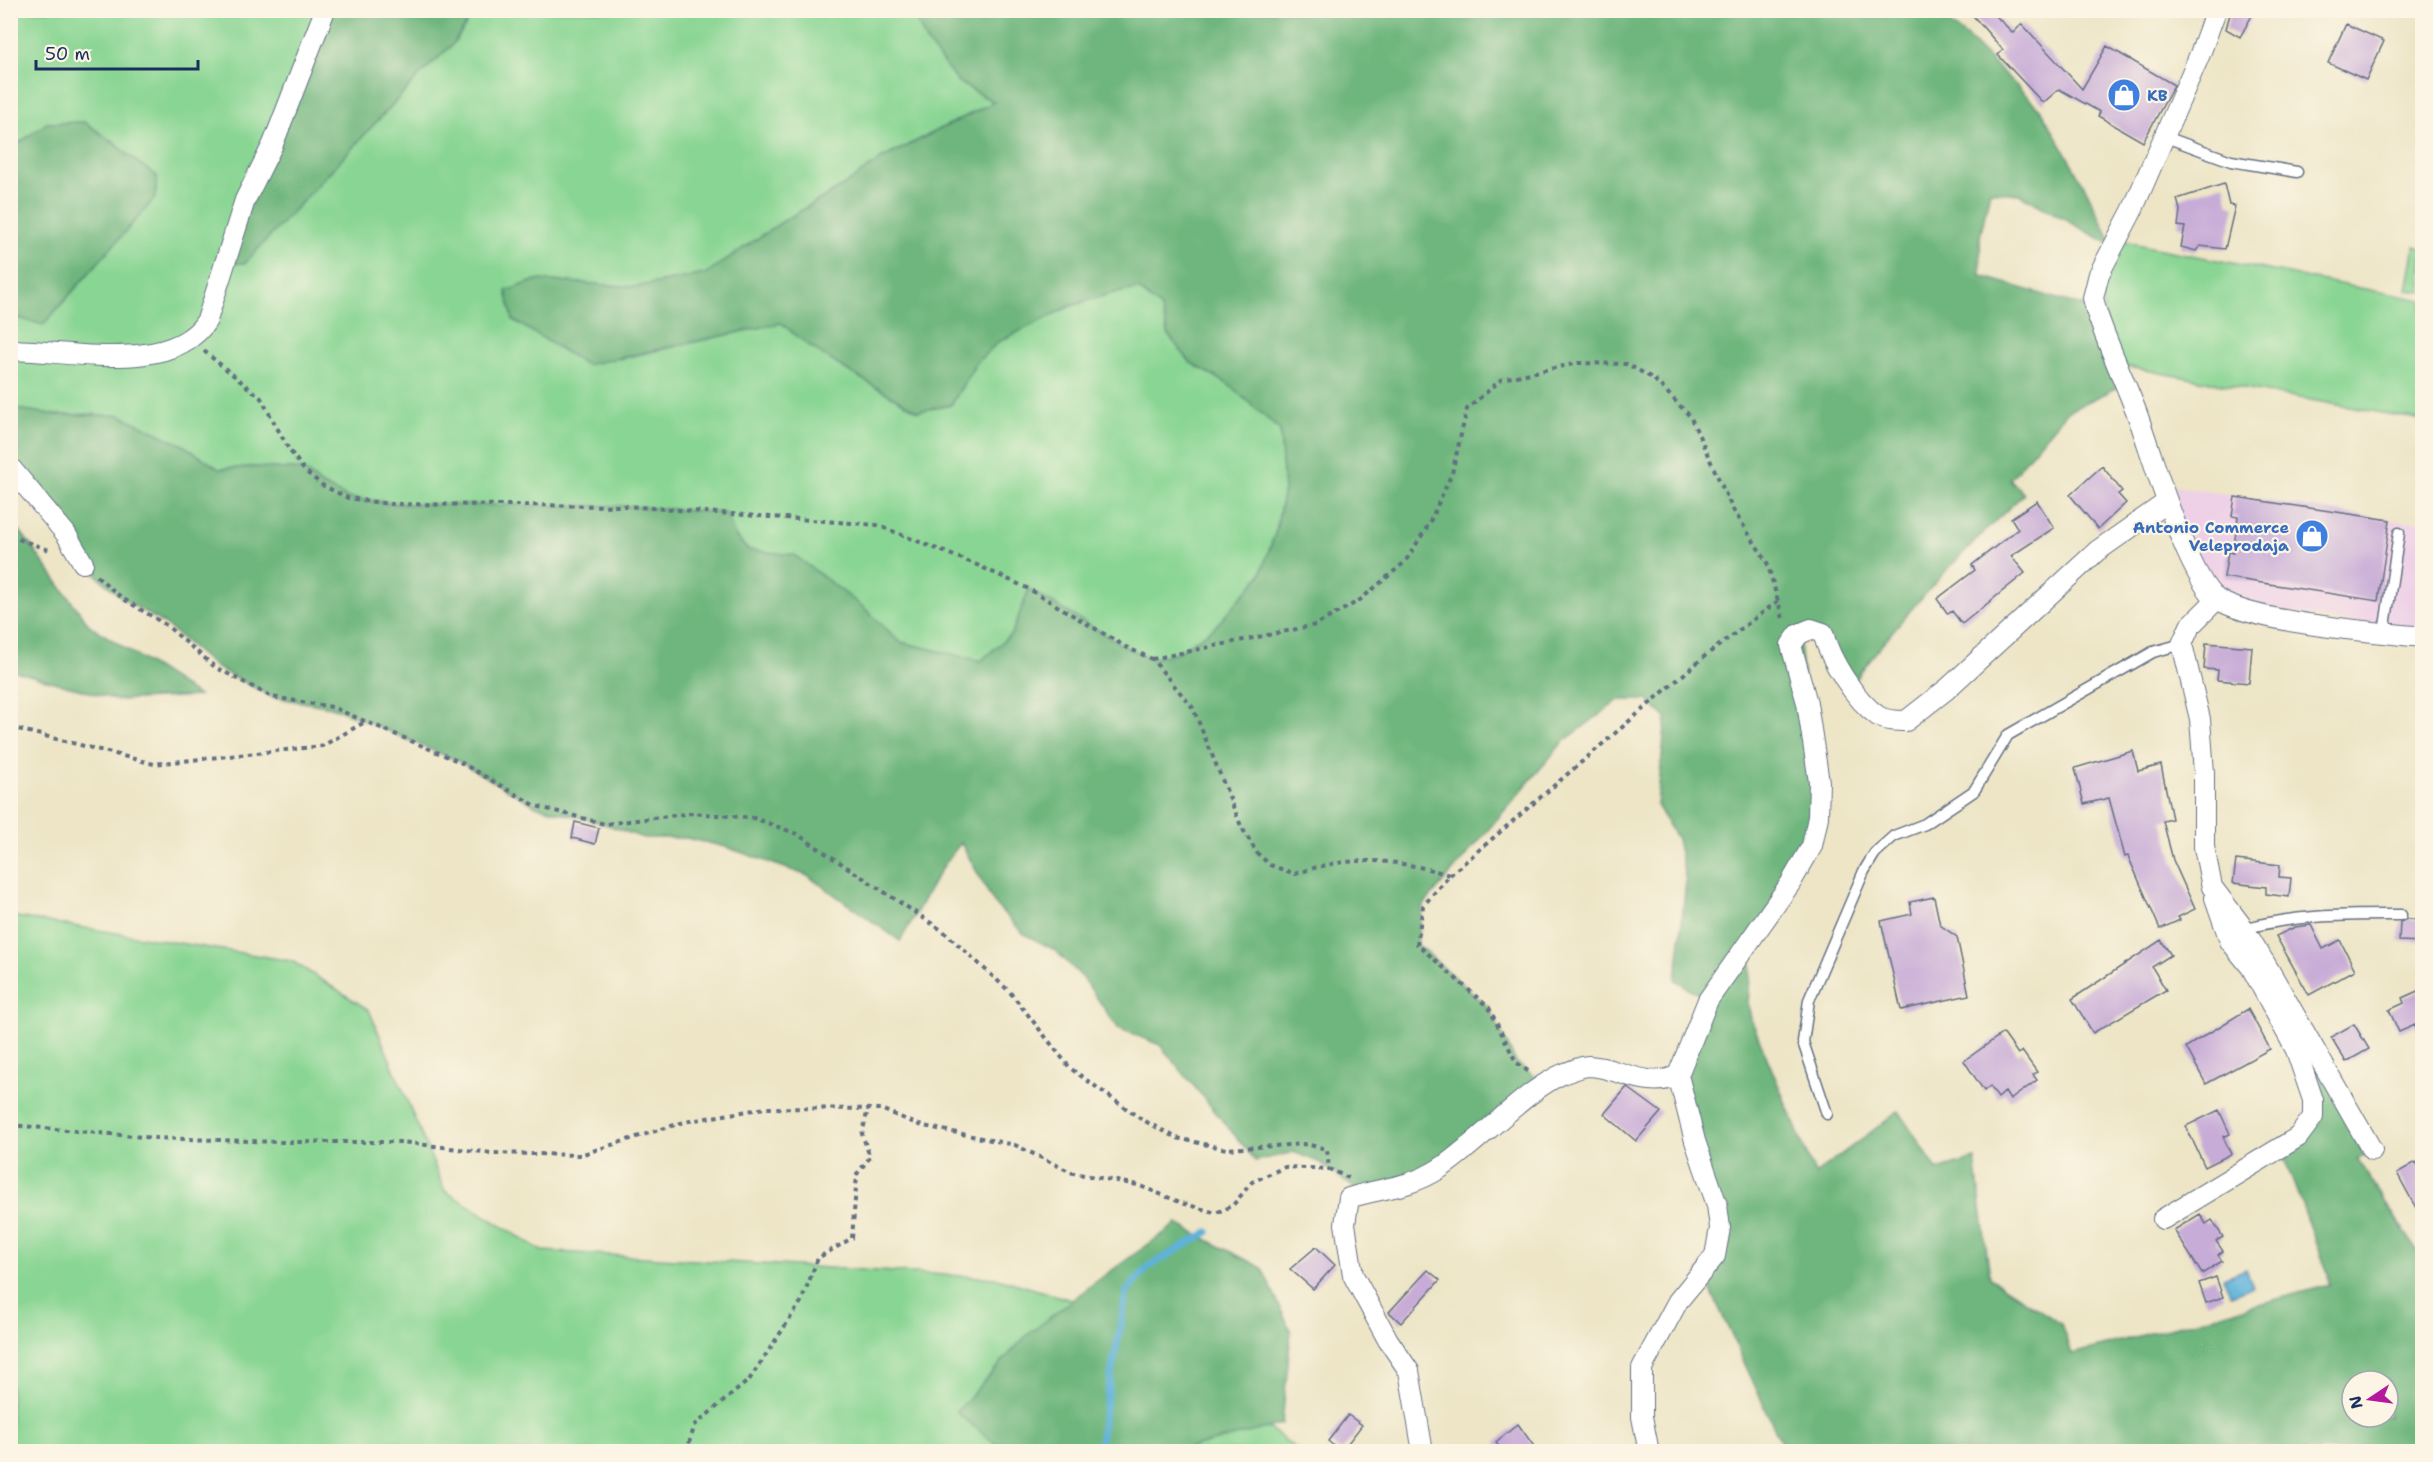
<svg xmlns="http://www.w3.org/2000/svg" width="2433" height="1462" font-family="'Shantell Sans',sans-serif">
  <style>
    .built { fill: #eed0e7 }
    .green { fill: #89d593; stroke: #528278; stroke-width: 1.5 }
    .forest { fill: #6eb67d; stroke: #44726e; stroke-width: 1.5; fill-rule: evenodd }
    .water { fill: #5eb2da; stroke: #3c709c; stroke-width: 1.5 }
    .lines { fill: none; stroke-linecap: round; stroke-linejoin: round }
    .stream { stroke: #5eb2da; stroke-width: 7 }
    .building { fill: #c7acd7 }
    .lane-casing { stroke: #646f82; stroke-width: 13 }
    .street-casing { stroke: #646f82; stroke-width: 22 }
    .path { stroke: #646f82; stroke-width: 4; stroke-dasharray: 4.5 4.5; stroke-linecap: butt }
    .lane { stroke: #fff; stroke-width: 10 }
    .street { stroke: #fff; stroke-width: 20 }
    .labels { text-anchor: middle; stroke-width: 4.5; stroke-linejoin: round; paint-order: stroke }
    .shop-label { font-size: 16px; font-weight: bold; fill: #366cbe; stroke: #fcf5e5; text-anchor: start }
  </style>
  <rect width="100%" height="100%" fill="#fcf5e5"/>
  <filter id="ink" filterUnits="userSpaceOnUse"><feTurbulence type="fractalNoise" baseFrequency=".0167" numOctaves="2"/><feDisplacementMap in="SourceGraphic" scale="12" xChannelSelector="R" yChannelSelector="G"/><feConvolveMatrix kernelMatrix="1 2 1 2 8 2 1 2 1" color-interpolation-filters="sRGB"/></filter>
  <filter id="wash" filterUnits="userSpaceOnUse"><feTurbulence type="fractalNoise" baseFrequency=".008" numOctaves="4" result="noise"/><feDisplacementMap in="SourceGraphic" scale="24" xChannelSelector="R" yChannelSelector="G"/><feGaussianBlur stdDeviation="1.35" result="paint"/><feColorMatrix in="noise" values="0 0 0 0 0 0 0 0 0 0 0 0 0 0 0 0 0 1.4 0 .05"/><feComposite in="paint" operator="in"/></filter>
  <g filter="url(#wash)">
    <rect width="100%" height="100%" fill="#ede5c6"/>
    <path class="built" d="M2161 484 2390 520 2422 522V637L2217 599Z"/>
    <path class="green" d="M11 11H325L224 263H245L420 75 453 44 475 11H912L913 15 958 82 994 102 881 159 846 184 782 222 705 274 636 287 536 280 619 359 781 323C822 359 871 384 918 411L951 405 976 363 998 342 1068 307 1109 294 1138 288 1161 308 1169 336 1191 363 1228 384 1280 430 1284 490 1276 531 1260 576 1215 627 1179 652 1152 659 1126 647 1012 633 981 661 900 642 863 607 794 555 748 550 735 536 348 498 322 485 304 470 253 467 219 469 183 445 94 414 57 415 11 408 10 316 44 324 155 198 157 176 132 160 113 140 47 123 11 149Z
      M2117 239 2150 247 2422 300V420L2117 365 2109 346 2099 274Z
      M2415 246 2422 248V292L2407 290Z
      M10 916 292 961 369 1010 445 1191 542 1251 997 1278 1122 1315 1299 1451H11Z"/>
    <path class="forest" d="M325 11H475L453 44 420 75 245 263H224Z
      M912 11H1932L1966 36 2042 111 2087 191 2113 246 2019 194 1990 191 1980 237 1981 276 2096 310 2125 384 2066 412 2010 479 2024 494C1960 553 1901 616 1850 686L1823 633 1799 634 1818 817 1753 937 1748 1003 1751 1019 1815 1174 1899 1111 1937 1170 1975 1159 1990 1278 2061 1324 2072 1354 2329 1285 2328 1273 2280 1148 2313 1117 2296 1050 2312 1046 2372 1150 2357 1159 2422 1258V1451H1785L1707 1282 1697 1277 1720 1228 1678 1075 1708 1000 1676 980 1686 881 1677 839 1657 805 1666 718 1647 700H1619L1563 742 1423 906 1417 944 1489 1008 1516 1062 1546 1085 1442 1168 1362 1194 1321 1163 1294 1152 1256 1161 1160 1045 1118 1028 1083 978 1055 950 1024 934 994 903 961 843C936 871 920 909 900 941L808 876 726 847 686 838H643L605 824 536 806 460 762 332 707 272 697 215 667 166 625 122 598 83 563 17 476 15 524 89 625 199 696 117 700 11 670 10 408 57 415H120L183 445 219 469 253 467 304 470 322 485 348 498 389 504 626 506 726 513 735 536 748 550 794 555 863 607 900 642 981 661 1012 633 1029 589 1126 647 1152 659 1179 652 1215 627 1260 576 1276 531 1284 490 1280 430 1228 384 1191 363 1169 336 1161 308 1138 289 1109 294 1068 307 998 342 976 363 951 405 918 411C871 384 822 359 781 323L586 365 513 320 506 291 536 280 636 287 705 274 782 222 846 184 881 159 994 102 958 82 926 41ZM2352 1381H2388V1417H2352Z
      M84 122C111 138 130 159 157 176L155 198 43 325 11 316V149L47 123Z
      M1177 1224 1262 1268 1291 1332 1282 1424 1178 1451 1006 1452 956 1412 1025 1337 1094 1283Z"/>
    <path class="water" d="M2246 1269 2253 1286 2231 1295 2223 1278Z"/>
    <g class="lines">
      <path class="stream" d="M1099 1452 1103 1419 1127 1291 1148 1267 1208 1232"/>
    </g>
    <g id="blocks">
      <path class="building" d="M1968 10H1990L2013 33 2022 24 2082 89 2107 46 2174 85 2143 142 2098 116 2100 112 2059 89 2043 103 1998 55 2003 50Z
        M2231 10H2255L2240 37 2226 29Z
        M2346 24 2384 41 2366 80 2328 63Z
        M2224 184 2229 205 2235 206 2225 249 2200 246 2196 251 2181 247 2185 227 2178 226 2180 210 2177 199Z
        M2102 466 2122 491 2118 494 2126 503 2098 529 2070 495Z
        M2235 497 2390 520 2378 601 2224 577 2228 552 2233 553 2238 517 2232 516Z
        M2037 501 2054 528 2011 556 2025 573 1962 624 1952 611 1948 614 1937 599 1975 570 1972 565 2018 529 2011 518Z
        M2206 643 2252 647 2249 683 2217 680 2218 670 2204 669Z
        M2133 751 2138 771 2161 765 2172 819 2163 821 2173 860 2195 909 2178 917 2180 920 2160 929 2128 856 2125 857 2109 798 2084 804 2075 768Z
        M575 822 599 828 595 844 572 838Z
        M2236 860 2280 865 2279 877 2291 878 2289 897 2266 894V887L2233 883Z
        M1934 897 1940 925 1957 937 1969 995 1901 1010 1881 921 1912 914 1910 902Z
        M2407 919 2422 920V942L2399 941 2400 922Z
        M2311 925 2323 949 2340 940 2355 970 2309 995 2276 936 2295 927Z
        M2161 940 2171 955 2152 967 2166 990 2093 1033 2072 999Z
        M2422 989V1042L2415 1025 2399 1032 2389 1010 2404 1003 2402 998Z
        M2248 1009 2270 1049 2206 1084 2186 1047Z
        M2354 1024 2369 1049 2346 1062 2331 1037Z
        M2003 1033 2018 1054 2022 1051 2037 1072 2033 1075 2037 1080 2010 1100 2005 1092 1998 1098 1990 1086 1984 1091 1964 1061Z
        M1627 1087 1661 1112 1636 1141 1604 1114Z
        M2219 1110 2230 1134 2223 1137 2231 1154 2205 1167 2186 1126Z
        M2416 1162 2422 1174V1219L2397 1173Z
        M2200 1214 2206 1224 2212 1220 2223 1237 2216 1241 2223 1251 2218 1255 2222 1261 2202 1274 2174 1230Z
        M1316 1247 1335 1265 1313 1289 1290 1269Z
        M1428 1270 1440 1280 1401 1323 1389 1312Z
        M2216 1277 2223 1297 2206 1303 2199 1283Z
        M1348 1415 1362 1425 1341 1452 1328 1441Z
        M1518 1424 1538 1452H1503L1496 1442Z"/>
    </g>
  </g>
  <g filter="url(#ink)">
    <use href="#blocks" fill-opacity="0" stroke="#646f82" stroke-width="1.5"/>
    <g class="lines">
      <g class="lane-casing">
        <path id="lane" d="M2163 136 2231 161 2297 172
          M2384 633 2399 533
          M2244 929C2296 914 2347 915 2401 915
          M1827 1114 1803 1042 1809 1000 1864 871 1875 853 1894 836 1925 824 1974 791 2008 735 2153 652 2182 644"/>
      </g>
      <g class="street-casing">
        <path id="street" d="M2216 10 2200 54 2132 211 2099 274 2093 298 2096 310C2107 344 2123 377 2136 411 2150 448 2188 580 2217 599 2253 623 2376 632 2422 637
          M10 350C66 350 173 376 207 320L245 200 273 144 325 10
          M10 467 66 534 83 563
          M2217 599 2190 626 2182 644 2200 719 2204 773V847L2212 887 2244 929 2269 970 2372 1150
          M2163 1219 2298 1137 2313 1117V1100L2296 1050 2251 967 2230 941 2215 898
          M1423 1452 1409 1371 1388 1340 1353 1275 1345 1224 1349 1198C1383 1187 1407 1189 1439 1169 1477 1145 1532 1082 1571 1071 1576 1069 1583 1066 1589 1066 1618 1067 1649 1091 1678 1075
          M1649 1452 1642 1417V1368L1678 1301 1715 1256 1720 1228 1717 1205 1695 1141 1678 1075 1708 1000 1790 884 1812 846 1818 817 1819 782 1807 703 1791 645 1799 634 1811 629 1823 633C1830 660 1855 700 1878 716 1886 721 1898 721 1906 721L1947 689 2097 551 2167 502"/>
      </g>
      <path class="path" d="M204 351 261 398 288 448 304 470 322 485 348 498 389 504 626 506 877 525 977 565 1029 589 1126 647 1152 659 1193 708 1241 826 1257 853 1270 865 1295 874C1350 854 1395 859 1450 875L1423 906 1417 944 1489 1008 1516 1062 1529 1072
        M10 536 52 551
        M97 576 122 598 166 625 215 667 272 697 332 707 460 762 536 806 605 824 693 813 754 818 797 834 943 931 1010 992 1070 1068 1141 1119 1177 1138 1226 1149 1305 1144 1327 1149 1329 1169 1349 1178
        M1152 659 1316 625 1360 600 1405 562 1429 524 1452 473 1467 409 1502 379 1578 363 1627 364 1654 379 1690 416 1732 508 1767 562 1784 622
        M10 727 154 764 322 746 365 722
        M1450 875 1705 656 1778 601
        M10 1125 155 1138 280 1142H402L491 1153 580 1155 684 1122 765 1108 881 1109 919 1125 1015 1145 1073 1173 1138 1185 1182 1203 1216 1213 1233 1205 1252 1182 1285 1167 1329 1169
        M686 1452 695 1425 749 1380 801 1302 818 1258 852 1238 857 1174 870 1157 862 1134 868 1109"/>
      <use href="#lane" class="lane"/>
      <use href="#street" class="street"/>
    </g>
  </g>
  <defs>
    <g id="shop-disc" transform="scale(1.725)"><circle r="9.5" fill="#3f7fe0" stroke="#fcf5e5"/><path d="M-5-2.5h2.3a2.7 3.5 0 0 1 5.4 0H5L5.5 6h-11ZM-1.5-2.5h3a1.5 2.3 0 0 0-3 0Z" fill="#fff"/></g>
  </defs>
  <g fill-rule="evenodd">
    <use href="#shop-disc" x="2124" y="95"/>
    <use href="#shop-disc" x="2312" y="536"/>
  </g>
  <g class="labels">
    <g class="shop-label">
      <text x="2147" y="101">KB</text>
      <text x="2289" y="533" text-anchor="end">Antonio Commerce<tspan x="2289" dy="18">Veleprodaja</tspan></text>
    </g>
  </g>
  <rect width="2433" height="1462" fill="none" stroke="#fcf5e5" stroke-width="36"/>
  <g transform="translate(2370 1399) rotate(257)"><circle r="28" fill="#fcf5e5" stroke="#a2a6af" stroke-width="1.5"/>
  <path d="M0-4.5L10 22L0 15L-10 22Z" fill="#b5179e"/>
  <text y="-9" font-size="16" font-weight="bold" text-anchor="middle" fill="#1b2f5e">N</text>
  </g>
  <path d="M36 60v9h162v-9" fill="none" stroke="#1b2f5e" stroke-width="3"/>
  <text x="45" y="60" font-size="18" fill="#1b2f5e" stroke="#fcf5e5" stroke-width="4.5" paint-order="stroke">50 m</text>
</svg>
